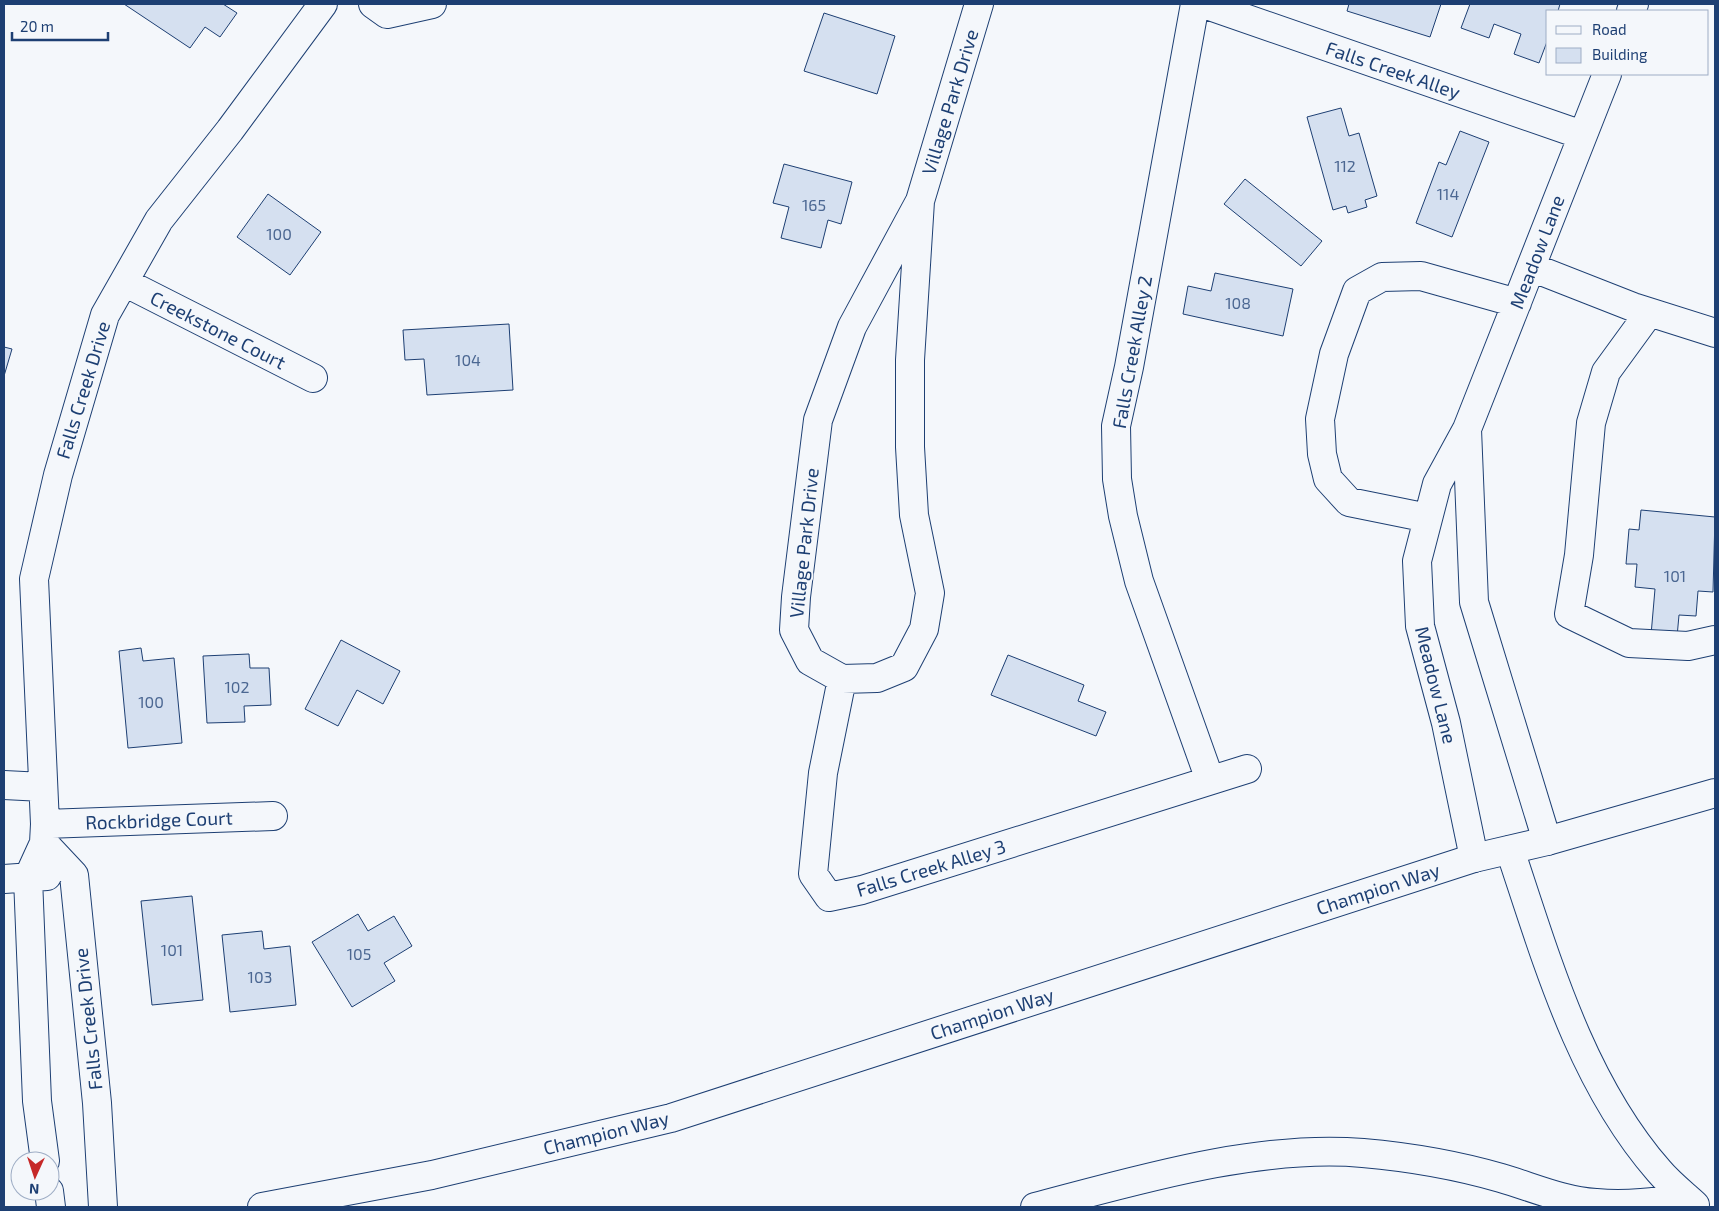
<svg xmlns="http://www.w3.org/2000/svg" width="1719" height="1211" font-family="'Exo 2',sans-serif">
  <style>
    .building { fill: #d5e0f0; stroke: #1d3f73 }
    .lines { fill: none; stroke-linecap: round; stroke-linejoin: round }
    .minor-casing { stroke: #1d3f73; stroke-width: 30 }
    .major-casing { stroke: #1d3f73; stroke-width: 30 }
    .minor { stroke: #f4f7fb; stroke-width: 28 }
    .major { stroke: #f4f7fb; stroke-width: 28 }
    .labels { text-anchor: middle; stroke-width: 4; stroke-linejoin: round; paint-order: stroke }
    .number-label { font-size: 16px; fill: #4b6792 }
    .street-label { font-size: 19px; fill: #1d3f73; stroke: #f4f7fb }
  </style>
  <rect width="100%" height="100%" fill="#f4f7fb"/>
  <path class="building" d="M124 4H223L237 13 220 37 205 27 190 48Z
    M1349 4H1441L1430 37 1347 11Z
    M1470 4H1560L1558 11H1548V39L1539 63 1514 54 1521 34 1494 24 1489 38 1461 28Z
    M824 13 895 36 877 94 804 71Z
    M1341 108 1349 136 1359 133 1377 196 1365 200 1367 207 1348 213 1346 206 1333 210 1307 117Z
    M1460 131 1489 142 1452 237 1416 223 1439 162 1446 165Z
    M784 164 852 182 841 224 828 220 821 248 781 238 789 207 773 203Z
    M1245 179 1322 241 1301 266 1224 204Z
    M268 194 321 232 290 275 237 237Z
    M1215 273 1293 289 1283 336 1183 314 1188 286 1211 291Z
    M509 324 513 390 427 395 424 359 405 360 403 330Z
    M4 347 12 349 4 376Z
    M1641 510 1715 517 1713 592 1698 591 1696 616 1679 615 1677 637 1651 635 1655 589 1635 587 1637 564H1626L1629 529 1639 530Z
    M341 640 400 671 383 704 357 690 338 726 305 709Z
    M141 648 143 661 174 658 182 743 128 748 119 651Z
    M249 654 250 668H269L271 705 244 706 245 722 207 723 203 656Z
    M1008 655 1084 685 1078 701 1106 712 1096 736 991 695Z
    M192 896 203 1000 152 1005 141 901Z
    M358 914 368 931 394 916 412 946 384 963 395 981 352 1007 312 942Z
    M262 931 264 949 290 946 296 1005 230 1012 222 935Z"/>
  <g class="lines">
    <g class="minor-casing">
      <path id="minor" d="M373 4 387 14 432 4
        M1195 4 1129 367 1116 426 1117 479 1123 516 1139 581 1210 780
        M1204 4 1582 135
        M1631 11 1634 4
        M920 201 910 360V447L914 515 930 593 924 629 904 667 877 678 842 679 810 661 794 630 796 597 818 420 852 327 920 201 979 4
        M1531 267 1633 307 1715 333
        M124 282 313 378
        M1649 313 1606 372 1591 423 1579 555 1569 614 1629 643 1688 646 1715 640
        M1467 429 1474 602 1547 841
        M1428 518 1349 502 1328 479 1322 454 1320 419 1334 354 1357 291 1382 277 1421 276 1517 303
        M842 679 823 773 813 874 829 897 862 890 1247 769
        M4 785 43 787
        M45 824 273 816
        M44 843 74 875 97 1103 103 1207
        M1510 850C1547 961 1581 1082 1659 1171 1670 1184 1683 1194 1695 1205
        M1474 858 1446 723 1420 626 1417 561 1437 484 1467 429 1607 74
        M4 879 47 876
        M45 1161 37 1101 28 878 44 843 45 824 34 579 58 475 105 315 159 220 230 130 323 4
        M49 1191 51 1207
        M1035 1207C1138 1180 1257 1144 1363 1153 1409 1157 1456 1165 1501 1178 1532 1187 1563 1201 1596 1203 1627 1206 1656 1202 1686 1197"/>
    </g>
    <g class="major-casing">
      <path id="major" d="M262 1207 432 1175 671 1118 1474 858 1547 841 1715 793"/>
    </g>
    <use href="#minor" class="minor"/>
    <use href="#major" class="major"/>
  </g>
  <g class="labels">
    <g class="number-label">
      <text x="1345" y="172">112</text>
      <text x="1448" y="200">114</text>
      <text x="814" y="211">165</text>
      <text x="279" y="240">100</text>
      <text x="1238" y="309">108</text>
      <text x="468" y="366">104</text>
      <text x="1675" y="582">101</text>
      <text x="237" y="693">102</text>
      <text x="151" y="708">100</text>
      <text x="172" y="956">101</text>
      <text x="359" y="960">105</text>
      <text x="260" y="983">103</text>
    </g>
    <g class="street-label">
      <text transform="translate(1393 70) rotate(19)" y="7">Falls Creek Alley</text>
      <text transform="translate(950 102) rotate(-73)" y="7">Village Park Drive</text>
      <text transform="translate(1537 252) rotate(-69)" y="7">Meadow Lane</text>
      <text transform="translate(218 330) rotate(27)" y="7">Creekstone Court</text>
      <text transform="translate(1132 352) rotate(-80)" y="7">Falls Creek Alley 2</text>
      <text transform="translate(83 390) rotate(-73)" y="7">Falls Creek Drive</text>
      <text transform="translate(804 543) rotate(-84)" y="7">Village Park Drive</text>
      <text transform="translate(1436 685) rotate(76)" y="7">Meadow Lane</text>
      <text transform="translate(159 820) rotate(-2)" y="7">Rockbridge Court</text>
      <text transform="translate(931 868) rotate(-17)" y="7">Falls Creek Alley 3</text>
      <text transform="translate(1378 889) rotate(-18)" y="7">Champion Way</text>
      <text transform="translate(992 1014) rotate(-18)" y="7">Champion Way</text>
      <text transform="translate(88 1019) rotate(-96)" y="7">Falls Creek Drive</text>
      <text transform="translate(606 1133) rotate(-14)" y="7">Champion Way</text>
    </g>
  </g>
  <rect width="1719" height="1211" fill="none" stroke="#1d3f73" stroke-width="10"/>
  <rect x="1546" y="10" width="162" height="65" fill="#f4f7fb" stroke="#9eadc5"/>
  <rect x="1556" y="26" width="25" height="8" fill="#f4f7fb" stroke="#9eadc5"/>
  <text x="1592" y="35" font-size="15" fill="#1d3f73">Road</text>
  <rect x="1556" y="48" width="25" height="15" fill="#d5e0f0" stroke="#9eadc5"/>
  <text x="1592" y="60" font-size="15" fill="#1d3f73">Building</text>
  <g transform="translate(35 1176) rotate(183)"><circle r="24" fill="#f4f7fb" stroke="#9eadc5"/>
  <path d="M0-4L9 19L0 12L-9 19Z" fill="#c62828"/>
  <text y="-8" font-size="14" font-weight="bold" text-anchor="middle" fill="#1d3f73">N</text>
  </g>
  <path d="M12 32v8h96v-8" fill="none" stroke="#1d3f73" stroke-width="2.5"/>
  <text x="20" y="32" font-size="15" fill="#1d3f73" stroke="#f4f7fb" stroke-width="4" paint-order="stroke">20 m</text>
</svg>
